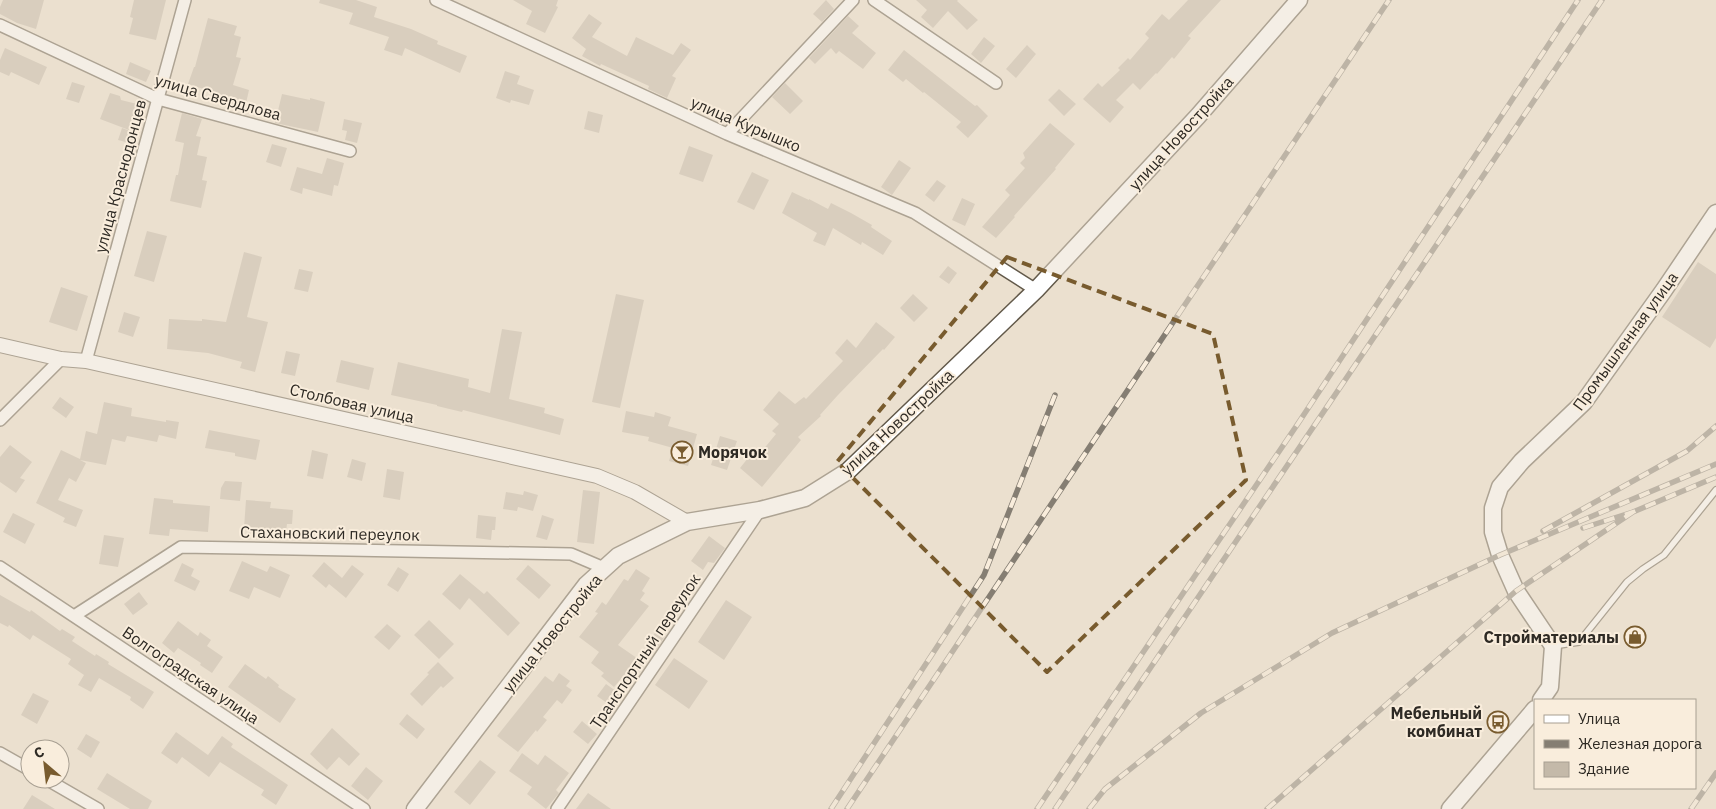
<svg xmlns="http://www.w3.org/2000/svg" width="1716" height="809" font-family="'IBM Plex Sans',sans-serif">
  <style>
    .building { fill: #c4b9a9 }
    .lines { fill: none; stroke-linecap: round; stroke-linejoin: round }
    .service-casing { stroke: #62594a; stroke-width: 8 }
    .minor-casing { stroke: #62594a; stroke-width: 14 }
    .tertiary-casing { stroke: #62594a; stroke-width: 16 }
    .secondary-casing { stroke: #62594a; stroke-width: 19 }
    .service { stroke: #fff; stroke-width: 5.5 }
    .minor { stroke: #fff; stroke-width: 11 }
    .tertiary { stroke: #fff; stroke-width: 14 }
    .secondary { stroke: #fff; stroke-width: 16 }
    .rail-casing { stroke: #857e73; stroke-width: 5.5 }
    .rail { stroke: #f9eddc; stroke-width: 4; stroke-dasharray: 11; stroke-linecap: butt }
    .marked { fill: none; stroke: #785b2e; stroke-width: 4; stroke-dasharray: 10 6; stroke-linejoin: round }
    .labels { text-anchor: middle; stroke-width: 4; stroke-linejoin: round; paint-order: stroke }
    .street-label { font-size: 16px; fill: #2e2a24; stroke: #f9eddc }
    .poi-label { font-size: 16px; font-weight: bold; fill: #2e2a24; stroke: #f9eddc; text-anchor: end }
  </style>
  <rect width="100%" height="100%" fill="#ebe0cf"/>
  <path class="building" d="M3 0H44L36 29 17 23 0 14V7Z
    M134 0H166L156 40 129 34 133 18 130 17Z
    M320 0H356L377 7 374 17 411 29 438 41 437 44 467 56 460 73 405 48 402 56 384 50 389 37 349 24 353 13 319 3Z
    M513 0H558L556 6 558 7 545 33 526 24 532 11Z
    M826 0 834 9 822 22 813 14Z
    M916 0H958L957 1 978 20 967 30 948 11 933 28 921 17 927 10Z
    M1188 0H1221L1188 36 1191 38 1174 59 1172 57 1157 74 1156 73 1140 90 1133 83 1116 100 1124 107 1110 123 1083 99 1098 83 1102 87 1120 70 1118 68 1128 58 1130 60 1149 38 1145 34 1162 14 1169 20Z
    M589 14 602 23 592 37 627 56 636 37 673 55 681 43 691 50 672 76 676 78 667 98 648 89 649 86 601 64 600 66 582 56 586 49 572 38Z
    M848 16 859 26 852 33 876 53 863 69 839 51 836 54 831 48 815 64 809 58Z
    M208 18 237 26 234 35 241 37 236 57 241 58 233 85 249 90 244 112 222 106 225 96 188 84 194 67H195Z
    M984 37 995 46 981 63 971 54Z
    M1027 45 1036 54 1016 78 1006 69Z
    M5 48 47 67 39 85 11 72 9 76 0 72V60Z
    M904 50 975 106 977 105 988 116 968 138 956 127 961 122 924 92 923 93 906 79 903 82 888 70Z
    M130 62 151 71 146 82 126 74Z
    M505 71 520 76 517 84 534 90 529 105 511 100 510 103 496 98Z
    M72 82 85 86 79 103 66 99Z
    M785 83 803 101 790 114 772 97Z
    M1059 89 1076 104 1064 116 1048 100Z
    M110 93 120 96 121 100 137 104 129 130 100 119Z
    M282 94 310 100V98L325 102 318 132 275 123Z
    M588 111 603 115 599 133 584 129Z
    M182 113 202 119 196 136 201 137 197 155 207 157 202 180 207 181 201 208 170 201 176 175H178L184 143 175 141Z
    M344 119 362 123 357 143 345 140 347 131 342 130Z
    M1050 123 1075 144 1055 168 1056 169 1014 216 1015 217 996 238 982 227 1010 195 1005 190 1025 168 1020 163 1025 158 1023 153Z
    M122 128 133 132 129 143 118 140Z
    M272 144 287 148 281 167 266 162Z
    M689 146 713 155 703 182 679 174Z
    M327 158 344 163 338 186 334 185 332 196 303 188 302 194 290 190 297 167 322 174Z
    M899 160 911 168 892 195 881 187Z
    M752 172 769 180 754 210 737 202Z
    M937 180 946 186 934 202 925 195Z
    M792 192 809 200V199L828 209 831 203 851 213 872 225 871 227 892 241 883 255 862 242 861 245 833 228 825 246 813 241 817 233 782 213Z
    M962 198 975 204 965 226 952 220Z
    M147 231 167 236 154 282 134 276Z
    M244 252 262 257 247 317 268 322 255 372 240 368 242 362 208 353 167 349 169 319 202 321V319L226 322Z
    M1698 262 1716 274V338L1710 348 1662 317Z
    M948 266 957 273 949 284 939 277Z
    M299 269 313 272 308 292 294 289Z
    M61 287 88 296 77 331 49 322Z
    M616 294 644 300 620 408 592 402Z
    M913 294 928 308 914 322 900 308Z
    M124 312 140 317 133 337 118 332Z
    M876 322 895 337 884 350 883 349 838 395 820 415 821 416 798 437 801 440 762 487 740 468 752 453 757 457 776 434 772 431 779 424 763 410 779 391 795 404 804 397 806 399 843 361 835 353 847 339 856 348Z
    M502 329 522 332 509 399 545 408 544 413 564 419 560 435 463 410 462 412 437 406V405L391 395 398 362 469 379 468 387 490 393Z
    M286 351 300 354 295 376 281 373Z
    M341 360 374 368 369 390 336 382Z
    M60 397 74 407 66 418 52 408Z
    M104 402 132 408 131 416 166 422V420L179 422 176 439 159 435 157 442 127 436 125 442 112 439 106 465 80 460 86 463 76 482 69 478 58 500 83 510 76 527 63 522 65 518 36 503 61 450 80 459 86 431 97 434Z
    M626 411 654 417 655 412 671 417 668 426 697 434 688 466 669 461 673 448 648 441 649 437 622 432Z
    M209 430 260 440 256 460 235 456V453L205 448Z
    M720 436 737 441 727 470 711 465Z
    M10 445 32 462 20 478 25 480 16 493 0 482V457Z
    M312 450 328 454 323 479 307 476Z
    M352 459 366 463 362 481 347 477Z
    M387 469 404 472 400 500 383 497Z
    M225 481 242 482 240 501 220 499 221 488Z
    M583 490 600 492 594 544 577 542Z
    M524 491 538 495 533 511 518 507 517 511 503 509 506 492 523 495Z
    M154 498 173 500V503L210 506 208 532 170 529 169 536 149 534Z
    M246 500 271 502 270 508 293 510 292 524H287L286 532 244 528Z
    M13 513 35 524 25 544 3 532Z
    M478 515 496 517 495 530H492L491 540 476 538Z
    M542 515 554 519 547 540 536 537Z
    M104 535 124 538 118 567 99 564Z
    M709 536 725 548 714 563 708 562 703 570 691 561Z
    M242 561 267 572 270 566 290 575 280 598 254 587 249 599 229 591Z
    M324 562 342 578 352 565 364 574 346 598 329 584 326 588 312 576Z
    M182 563 194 569 191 576 200 581 195 591 174 581Z
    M528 565 551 585 539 599 516 579Z
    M398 567 409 574 398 592 387 585Z
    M636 569 650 578 642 591 645 593 640 600 649 606 618 645 644 663 637 672 630 668 614 687 601 676 604 673 591 663 599 652 579 637 598 613 595 612 602 602 606 605 624 579 628 581Z
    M460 574 484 594 487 591 520 623 508 636 469 598 460 610 442 594Z
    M139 592 148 604 133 615 124 604Z
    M0 595 30 612 31 610 60 631 62 629 75 637 72 641 95 656 96 654 109 662 108 664 154 692 143 709 130 700 131 697 99 678 91 692 78 685 84 675 68 664 71 659 33 635 30 640 9 625 8 627 0 623Z
    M726 600 752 617 724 660 698 642Z
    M429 620 454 644 439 659 414 635Z
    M178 621 198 636 200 632 211 640 207 646 223 657 212 673 200 665 201 663 178 648 174 653 162 643Z
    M387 624 401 636 389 650 374 637Z
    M657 630 665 636 656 650 647 644Z
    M674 658 708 681 689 709 655 685Z
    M438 662 454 678 443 688 441 686 422 706 410 694 429 674 427 673Z
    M245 664 266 679 268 676 279 685 278 687 296 699 280 723 228 687Z
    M559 673 570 681 566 686 572 690 562 704 557 700 543 717 547 720 537 732 536 730 518 752 497 736 545 676 553 682Z
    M606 684 623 696 614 708 597 696Z
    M33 693 49 701 37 724 21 715Z
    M407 714 425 729 417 739 399 724Z
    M582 721 597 734 588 744 573 732Z
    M332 728 360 754 349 766 339 757 327 770 310 754Z
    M176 732 208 755 222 736 233 744 231 747 288 785 276 805 261 795 264 790 220 762 209 777 182 757 177 764 161 753Z
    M86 734 100 742 91 758 77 749Z
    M522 753 538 765 545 755 569 773 556 790 559 793 546 809 527 794 532 787 509 771Z
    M480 760 496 772 470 805 454 792Z
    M366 767 383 781 368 800 351 786Z
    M107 773 152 801 148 809H130L97 789Z
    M588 793 611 809H576Z
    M32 795 55 809H23Z"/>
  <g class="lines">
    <g class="service-casing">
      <path id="service" d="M1553 646 1579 642 1627 582 1643 569 1664 555 1716 490"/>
    </g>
    <g class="minor-casing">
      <path id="minor" d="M436 0 727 134 915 213 1036 290
        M874 0 996 83
        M0 25 158 99 350 151
        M727 134 853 0
        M86 361 185 0
        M0 420 61 359
        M0 567 364 809
        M74 616 181 547 571 554 604 568
        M0 753 30 770
        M46 779 98 809
        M557 809 760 510"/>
    </g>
    <g class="tertiary-casing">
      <path id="tertiary" d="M0 345 61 359 86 361 597 476 635 492 687 522"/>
    </g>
    <g class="secondary-casing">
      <path id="secondary" d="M1541 700 1550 687 1553 646 1516 591 1500 555 1493 532V508L1500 487 1522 461 1584 402 1664 290 1716 213
        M415 809 586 585 618 556 687 522 760 510 805 498 848 471 1036 290 1198 116 1299 0
        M1450 809 1535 709"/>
    </g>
    <use href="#service" class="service"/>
    <use href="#minor" class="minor"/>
    <use href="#tertiary" class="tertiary"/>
    <use href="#secondary" class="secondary"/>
    <g class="rail-casing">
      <path id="rail" d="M1583 528 1633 512 1716 477
        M1543 531 1687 451 1716 426
        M831 809 984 575 1055 395
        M847 809 1389 0
        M1037 809 1297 425 1578 0
        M1055 809 1602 0
        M1089 809 1105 789 1201 713 1332 633 1500 555 1716 464
        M1267 809 1516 591 1633 512
        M1691 809 1716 773"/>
    </g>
    <use href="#rail" class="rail"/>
  </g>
  <path d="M0 0H1716V809H0ZM1007 257 1213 334 1246 480 1047 672 837 462Z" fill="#ebe0cf" fill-opacity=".55" fill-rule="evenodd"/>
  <path class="marked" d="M1007 257 1213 334 1246 480 1047 672 837 462Z"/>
  <defs>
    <g id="bar-ring" transform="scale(1.125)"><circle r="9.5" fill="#f9eddc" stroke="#785b2e" stroke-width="1.5"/><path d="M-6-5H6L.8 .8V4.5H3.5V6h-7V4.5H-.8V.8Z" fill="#785b2e"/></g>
    <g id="shop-ring" transform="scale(1.125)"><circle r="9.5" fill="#f9eddc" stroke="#785b2e" stroke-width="1.5"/><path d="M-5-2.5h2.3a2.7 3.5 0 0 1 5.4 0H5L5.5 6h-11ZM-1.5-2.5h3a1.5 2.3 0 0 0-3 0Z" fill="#785b2e"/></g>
    <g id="bus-ring" transform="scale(1.125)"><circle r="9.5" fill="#f9eddc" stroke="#785b2e" stroke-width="1.5"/><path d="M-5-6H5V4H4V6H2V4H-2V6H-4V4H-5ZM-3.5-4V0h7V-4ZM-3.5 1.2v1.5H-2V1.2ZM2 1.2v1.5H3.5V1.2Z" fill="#785b2e"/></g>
  </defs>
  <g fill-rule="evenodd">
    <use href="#bar-ring" x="682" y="452"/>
    <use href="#shop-ring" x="1635" y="637"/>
    <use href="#bus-ring" x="1498" y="722"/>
  </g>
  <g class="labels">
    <g class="street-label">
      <text transform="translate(218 97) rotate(16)" y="6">улица Свердлова</text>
      <text transform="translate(746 124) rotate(23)" y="6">улица Курышко</text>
      <text transform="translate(1181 133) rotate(-48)" y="6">улица Новостройка</text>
      <text transform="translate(120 176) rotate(-75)" y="6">улица Краснодонцев</text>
      <text transform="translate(1625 341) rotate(-54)" y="6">Промышленная улица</text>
      <text transform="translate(352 403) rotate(13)" y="6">Столбовая улица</text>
      <text transform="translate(897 422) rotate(-43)" y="6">улица Новостройка</text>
      <text transform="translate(330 533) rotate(1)" y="6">Стахановский переулок</text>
      <text transform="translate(552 633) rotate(-51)" y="6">улица Новостройка</text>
      <text transform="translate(645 651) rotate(-56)" y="6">Транспортный переулок</text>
      <text transform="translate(191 675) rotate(34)" y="6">Волгоградская улица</text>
    </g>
    <g class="poi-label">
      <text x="698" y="458" text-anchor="start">Морячок</text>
      <text x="1619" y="643">Стройматериалы</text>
      <text x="1482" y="719">Мебельный<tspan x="1482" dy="18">комбинат</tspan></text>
    </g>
  </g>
  <rect x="1534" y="699" width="162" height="90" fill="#f9eddc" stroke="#a89f92"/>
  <rect x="1544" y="715" width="25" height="8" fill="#ffffff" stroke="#a89f92"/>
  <text x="1578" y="724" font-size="15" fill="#2e2a24">Улица</text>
  <rect x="1544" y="740" width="25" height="8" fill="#857e73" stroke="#a89f92"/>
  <text x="1578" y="749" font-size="15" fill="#2e2a24">Железная дорога</text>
  <rect x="1544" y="762" width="25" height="15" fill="#c4b9a9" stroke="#a89f92"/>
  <text x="1578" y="774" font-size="15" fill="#2e2a24">Здание</text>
  <g transform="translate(45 764) rotate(332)"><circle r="24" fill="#f9eddc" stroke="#a89f92"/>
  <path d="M0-4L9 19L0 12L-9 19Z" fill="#785b2e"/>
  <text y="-8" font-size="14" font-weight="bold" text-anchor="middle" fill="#2e2a24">С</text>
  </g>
</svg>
